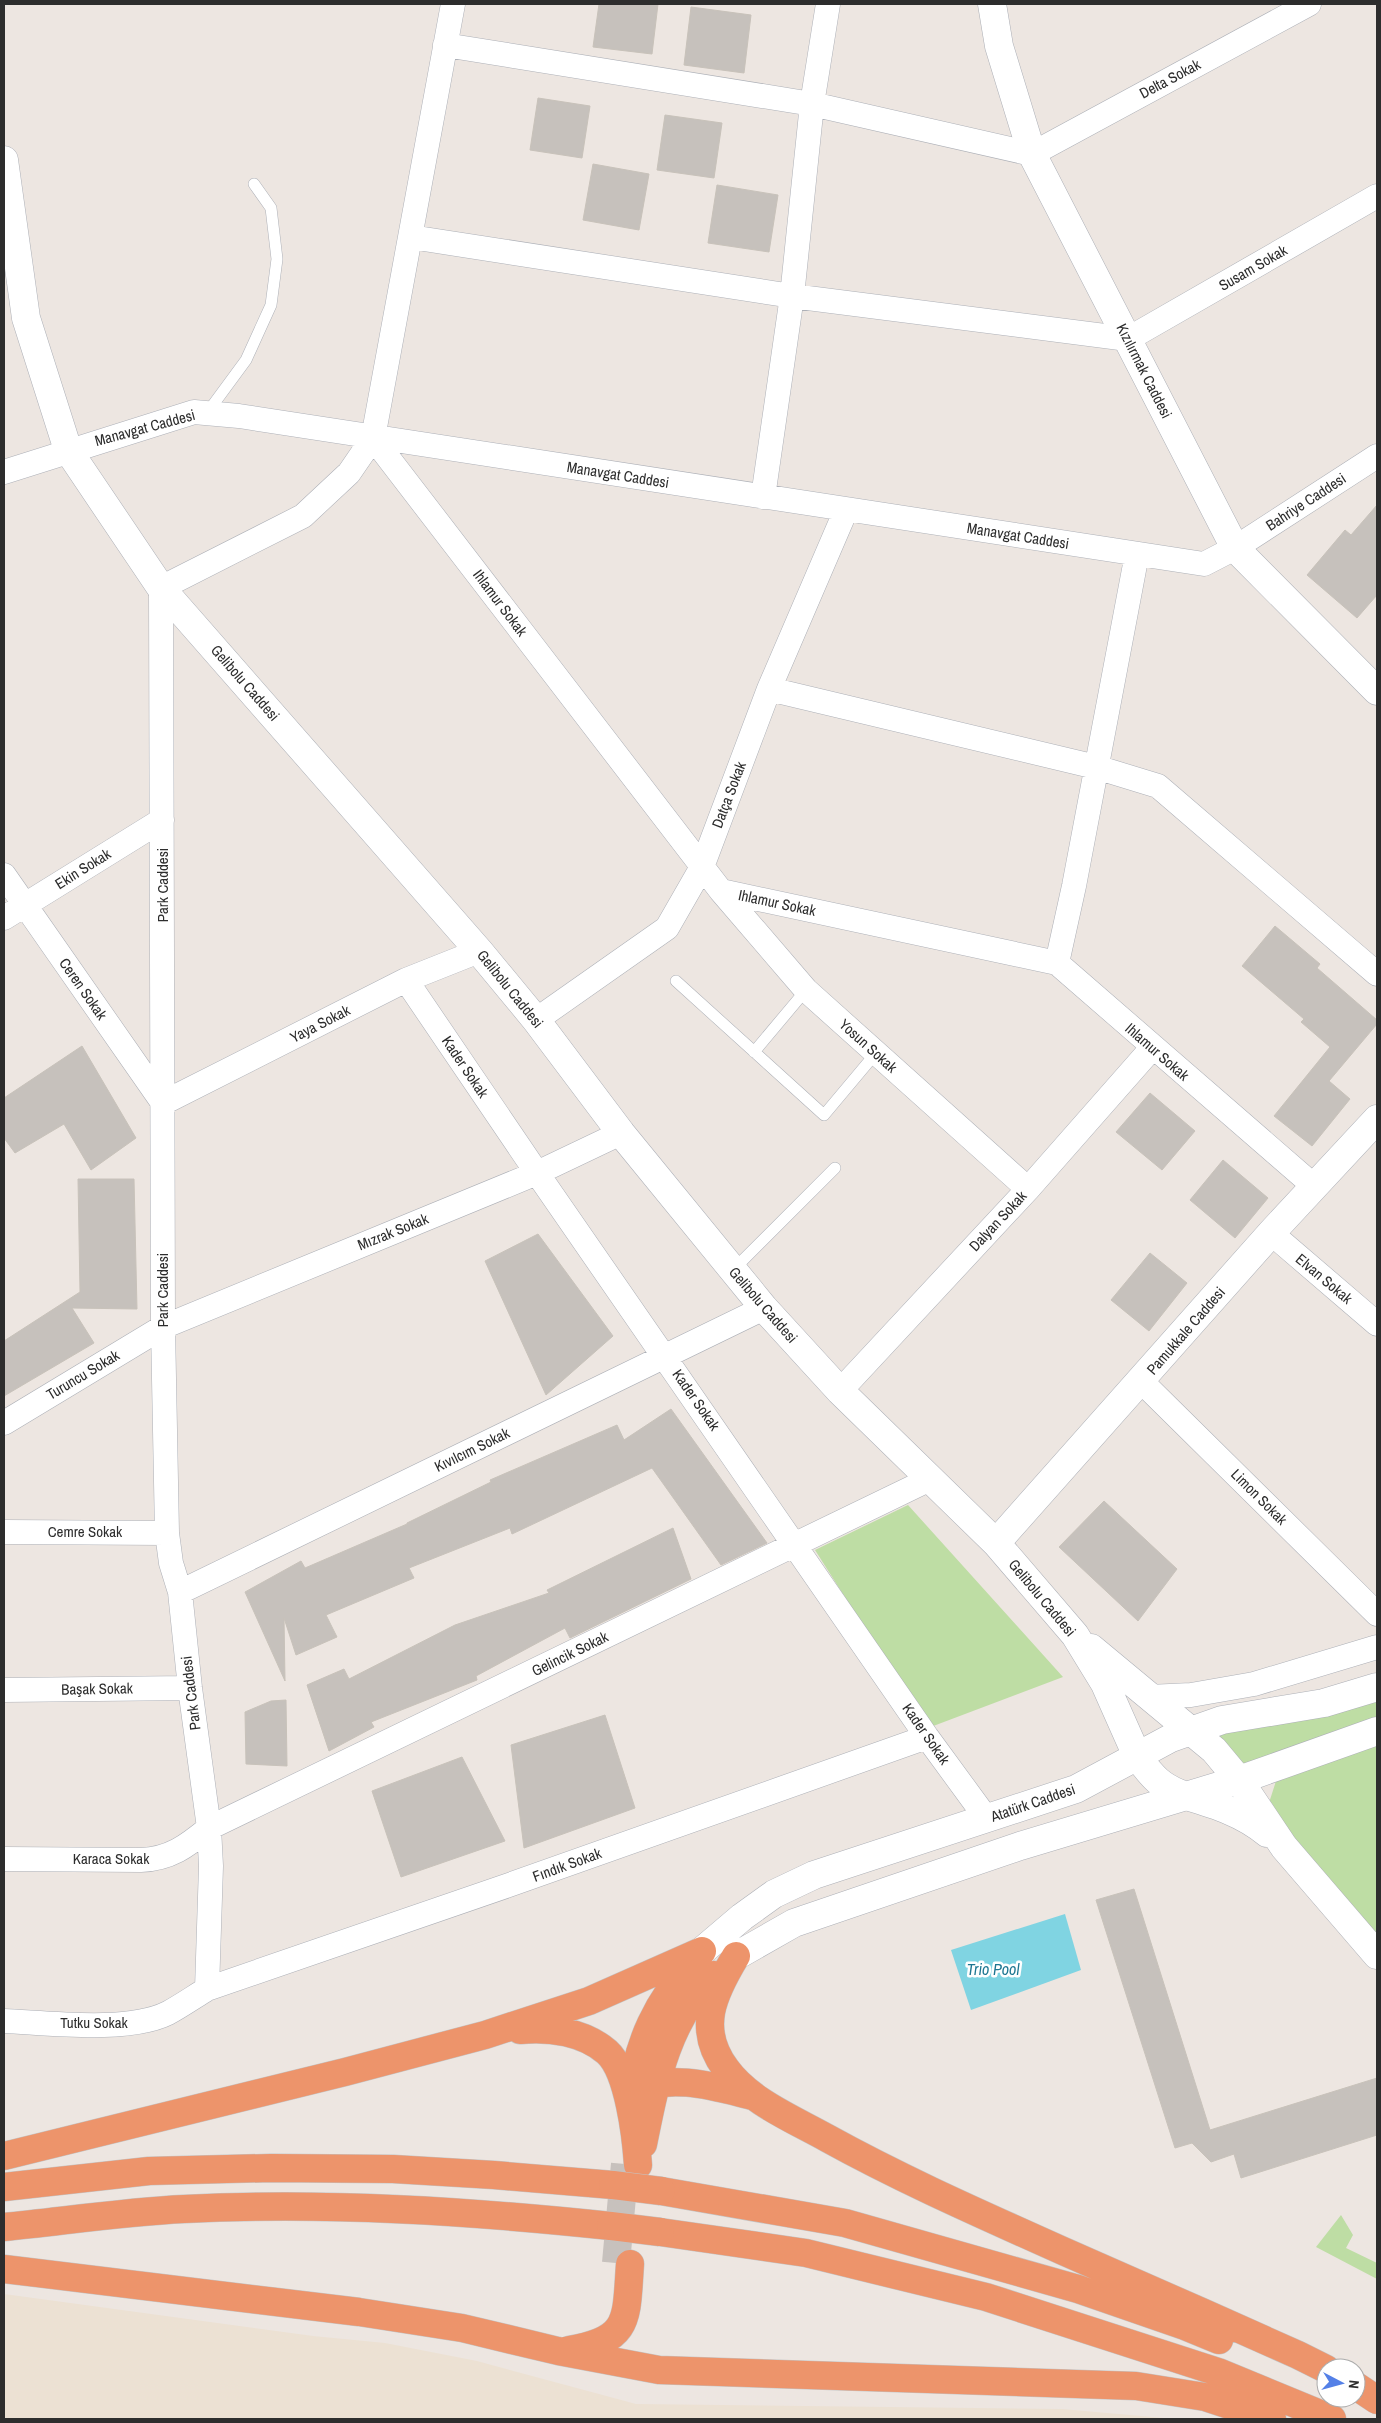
<svg xmlns="http://www.w3.org/2000/svg" width="1381" height="2423" font-family="'Archivo Narrow',sans-serif">
  <style>
    .education { fill: #ece1d3 }
    .green { fill: #bedda4 }
    .water { fill: #80d4e2 }
    .building { fill: #c6c1bc; stroke: #c8c2ba }
    .lines { fill: none; stroke-linecap: round; stroke-linejoin: round }
    .motorway-tunnel { stroke: #c7c1bd; stroke-width: 28; stroke-dasharray: 28 14; stroke-linecap: butt }
    .service-casing { stroke: #adb0b7; stroke-width: 12 }
    .minor-casing { stroke: #adb0b7; stroke-width: 25 }
    .tertiary-casing { stroke: #adb0b7; stroke-width: 29 }
    .secondary-casing { stroke: #adb0b7; stroke-width: 29 }
    .motorway-casing { stroke: #c4c4c4; stroke-width: 29 }
    .service { stroke: #fff; stroke-width: 11 }
    .minor { stroke: #fff; stroke-width: 24 }
    .tertiary { stroke: #fff; stroke-width: 28 }
    .secondary { stroke: #fff; stroke-width: 28 }
    .motorway { stroke: #ed946b; stroke-width: 28 }
    .motorway-bridge-casing { stroke: #c4c4c4; stroke-width: 29; stroke-linecap: butt }
    .motorway-bridge { stroke: #ed946b; stroke-width: 28 }
    .labels { text-anchor: middle; stroke-width: 5; stroke-linejoin: round; paint-order: stroke }
    .street-label { font-size: 15px; fill: #2d2d2d; stroke: #fff }
    .water-label { font-size: 16px; font-style: italic; fill: #1d7691; stroke: #fff }
  </style>
  <rect width="100%" height="100%" fill="#ede6e1"/>
  <path class="education" d="M4 2294 313 2336 385 2343 477 2361 636 2404 1062 2409 1175 2419H4Z"/>
  <path class="green" d="M908 1505 1063 1677 928 1728 815 1550Z
    M1377 1687V1955L1267 1809 1276 1781 1247 1777 1208 1731Z
    M1341 2215 1353 2235 1346 2248 1377 2263V2279L1316 2247Z"/>
  <path class="water" d="M1065 1914 1081 1970 971 2010 951 1950Z"/>
  <path class="building" d="M599 4H658L652 54 593 47Z
    M691 7 751 15 744 73 684 65Z
    M538 98 590 106 582 158 530 150Z
    M665 115 722 123 714 178 657 170Z
    M593 164 649 174 639 230 583 220Z
    M717 185 778 195 769 252 708 243Z
    M1377 505V595L1357 618 1307 575 1345 530 1351 535Z
    M1275 926 1320 964 1317 968 1377 1020V1024L1329 1081 1350 1099 1312 1146 1274 1116 1330 1047 1301 1022 1304 1019 1242 966Z
    M82 1046 136 1138 91 1170 64 1124 15 1153 4 1138V1098Z
    M1150 1093 1195 1131 1162 1170 1116 1132Z
    M1223 1160 1268 1198 1235 1238 1190 1200Z
    M78 1179H134L137 1309 72 1308 94 1343 4 1396V1341L80 1292Z
    M538 1234 613 1336 546 1395 485 1261Z
    M1150 1253 1187 1283 1149 1331 1111 1300Z
    M671 1409 767 1543 721 1565 652 1468 512 1534 510 1528 409 1568 414 1578 326 1615 337 1637 296 1655 284 1618 285 1681 245 1592 301 1561 305 1568 407 1524V1523L491 1482 490 1480 617 1425 624 1440Z
    M1104 1501 1177 1569 1138 1621 1059 1547Z
    M673 1528 691 1579 570 1638 565 1628 476 1676 477 1680 371 1722 374 1727 329 1751 307 1685 344 1669 349 1679 455 1625 549 1593 547 1590Z
    M286 1700 287 1766 246 1764 245 1712 271 1701Z
    M605 1715 635 1808 524 1848 511 1745Z
    M462 1757 505 1841 401 1877 372 1791Z
    M1134 1889 1210 2130 1377 2078V2135L1241 2178 1234 2154 1211 2162 1192 2143 1175 2148 1096 1900Z"/>
  <g class="lines">
    <path class="motorway-tunnel" d="M616 2263 625 2164"/>
    <g class="service-casing">
      <path id="service" d="M207 413 246 360 271 305 277 259 271 208 254 184
        M676 981 824 1115 876 1053
        M754 1052 806 990
        M733 1270 835 1168"/>
    </g>
    <g class="minor-casing">
      <path id="minor" d="M445 45 812 104 1032 154 1309 4
        M411 237 792 296 1128 339 1377 196
        M373 438 721 891 1057 963 1315 1187
        M4 472 194 412 239 416 1204 564 1235 548 1377 456
        M763 497 792 296 812 104 828 4
        M769 689 1096 767 1158 786 1377 974
        M4 875 163 1103 406 980 479 951
        M721 891 806 990 1028 1189
        M4 918 162 820
        M1057 963 1074 886 1137 554
        M406 980 537 1173 927 1737 987 1819
        M536 1020 667 928 702 867 769 689 846 510
        M1271 1233 1377 1324
        M1141 1381 1377 1614
        M840 1391 1028 1189 1152 1048
        M4 1423 163 1327 537 1173 621 1133
        M4 1532 167 1533
        M180 1592 764 1308
        M4 1690 190 1688
        M1149 1697 1191 1695 1254 1684 1377 1647
        M4 1859 141 1860C170 1859 187 1846 209 1828L930 1479
        M207 1989 211 1866 209 1828 190 1688 180 1592 171 1563 167 1533 163 1327 161 588 303 516 349 473 373 438 453 4
        M4 2021C49 2023 128 2033 168 2013 181 2006 194 1997 207 1989L509 1885 927 1737"/>
    </g>
    <g class="tertiary-casing">
      <path id="tertiary" d="M992 4 999 46 1032 154 1235 548 1377 691
        M4 160 26 318 68 450 161 588 479 951 536 1020 621 1133 764 1308 840 1391 996 1543 1075 1635 1105 1684 1137 1756
        M996 1543 1271 1233 1377 1119
        M1091 1648 1191 1731
        M1239 1780 1284 1847 1377 1955
        M1186 1796C1216 1805 1243 1813 1267 1833"/>
    </g>
    <g class="secondary-casing">
      <path id="secondary" d="M1191 1731 1214 1750 1239 1780
        M1137 1756C1153 1778 1161 1787 1186 1796
        M702 1951 742 1917 774 1894 814 1875 1076 1789 1171 1738 1222 1720 1324 1703 1377 1687
        M736 1956 794 1923 1020 1846 1239 1780 1377 1731"/>
    </g>
    <g class="motorway-casing">
      <path id="motorway" d="M736 1956C713 1994 696 2029 726 2069 749 2101 793 2119 827 2138 903 2180 983 2215 1063 2251 1141 2285 1220 2320 1298 2355L1326 2369
        M520 2030C550 2027 584 2032 607 2052 629 2072 636 2137 638 2165
        M640 2092C666 2071 723 2089 753 2096
        M630 2102C637 2042 657 2001 696 1958
        M643 2144C655 2085 667 2018 714 1975
        M4 2156 345 2072 485 2035 589 2001 702 1951
        M4 2187 149 2171 271 2168 393 2169 494 2175 613 2185
        M661 2191 845 2223 1078 2289 1185 2326 1219 2340
        M4 2227C64 2221 124 2212 184 2209 327 2202 469 2211 611 2226
        M660 2232 806 2253 986 2297 1218 2372 1332 2419
        M4 2269 359 2312 462 2328 558 2351 659 2370 1136 2386 1205 2397 1272 2419
        M569 2350C631 2340 626 2319 630 2264
        M1356 2386 1377 2400"/>
    </g>
    <use href="#service" class="service"/>
    <use href="#minor" class="minor"/>
    <use href="#tertiary" class="tertiary"/>
    <use href="#secondary" class="secondary"/>
    <use href="#motorway" class="motorway"/>
    <g class="motorway-bridge-casing">
      <path id="motorway-bridge" d="M613 2185 661 2191
        M611 2226 660 2232"/>
    </g>
    <use href="#motorway-bridge" class="motorway-bridge"/>
  </g>
  <g class="labels">
    <g class="street-label">
      <text transform="translate(1170 79) rotate(-28)" y="5">Delta Sokak</text>
      <text transform="translate(1253 268) rotate(-30)" y="5">Susam Sokak</text>
      <text transform="translate(1144 371) rotate(63)" y="5">Kızılırmak Caddesi</text>
      <text transform="translate(145 428) rotate(-15)" y="5">Manavgat Caddesi</text>
      <text transform="translate(618 475) rotate(9)" y="5">Manavgat Caddesi</text>
      <text transform="translate(1306 502) rotate(-33)" y="5">Bahriye Caddesi</text>
      <text transform="translate(1018 536) rotate(9)" y="5">Manavgat Caddesi</text>
      <text transform="translate(500 603) rotate(53)" y="5">Ihlamur Sokak</text>
      <text transform="translate(245 683) rotate(49)" y="5">Gelibolu Caddesi</text>
      <text transform="translate(729 795) rotate(-69)" y="5">Datça Sokak</text>
      <text transform="translate(83 869) rotate(-32)" y="5">Ekin Sokak</text>
      <text transform="translate(163 885) rotate(-90)" y="5">Park Caddesi</text>
      <text transform="translate(777 903) rotate(12)" y="5">Ihlamur Sokak</text>
      <text transform="translate(83 989) rotate(55)" y="5">Ceren Sokak</text>
      <text transform="translate(510 989) rotate(51)" y="5">Gelibolu Caddesi</text>
      <text transform="translate(320 1024) rotate(-27)" y="5">Yaya Sokak</text>
      <text transform="translate(868 1046) rotate(42)" y="5">Yosun Sokak</text>
      <text transform="translate(1157 1052) rotate(41)" y="5">Ihlamur Sokak</text>
      <text transform="translate(465 1067) rotate(56)" y="5">Kader Sokak</text>
      <text transform="translate(998 1221) rotate(-47)" y="5">Dalyan Sokak</text>
      <text transform="translate(393 1232) rotate(-22)" y="5">Mızrak Sokak</text>
      <text transform="translate(1324 1279) rotate(40)" y="5">Elvan Sokak</text>
      <text transform="translate(163 1290) rotate(-90)" y="5">Park Caddesi</text>
      <text transform="translate(763 1305) rotate(49)" y="5">Gelibolu Caddesi</text>
      <text transform="translate(1186 1331) rotate(-49)" y="5">Pamukkale Caddesi</text>
      <text transform="translate(83 1375) rotate(-31)" y="5">Turuncu Sokak</text>
      <text transform="translate(696 1400) rotate(55)" y="5">Kader Sokak</text>
      <text transform="translate(472 1450) rotate(-26)" y="5">Kıvılcım Sokak</text>
      <text transform="translate(1259 1497) rotate(45)" y="5">Limon Sokak</text>
      <text x="85" y="1537">Cemre Sokak</text>
      <text transform="translate(1042 1598) rotate(50)" y="5">Gelibolu Caddesi</text>
      <text transform="translate(570 1654) rotate(-26)" y="5">Gelincik Sokak</text>
      <text transform="translate(97 1689) rotate(-1)" y="5">Başak Sokak</text>
      <text transform="translate(191 1693) rotate(-97)" y="5">Park Caddesi</text>
      <text transform="translate(926 1734) rotate(55)" y="5">Kader Sokak</text>
      <text transform="translate(1033 1803) rotate(-19)" y="5">Atatürk Caddesi</text>
      <text x="111" y="1864">Karaca Sokak</text>
      <text transform="translate(567 1865) rotate(-20)" y="5">Fındık Sokak</text>
      <text x="94" y="2028">Tutku Sokak</text>
    </g>
    <g class="water-label">
      <text x="993" y="1975">Trio Pool</text>
    </g>
  </g>
  <rect width="1381" height="2423" fill="none" stroke="#2d2d2d" stroke-width="10"/>
  <g transform="translate(1341 2383) rotate(96)"><circle r="24" fill="#ffffff" stroke="#ababab"/>
  <path d="M0-4L9 19L0 12L-9 19Z" fill="#5480e7"/>
  <text y="-8" font-size="14" font-weight="bold" text-anchor="middle" fill="#2d2d2d">N</text>
  </g>
</svg>
